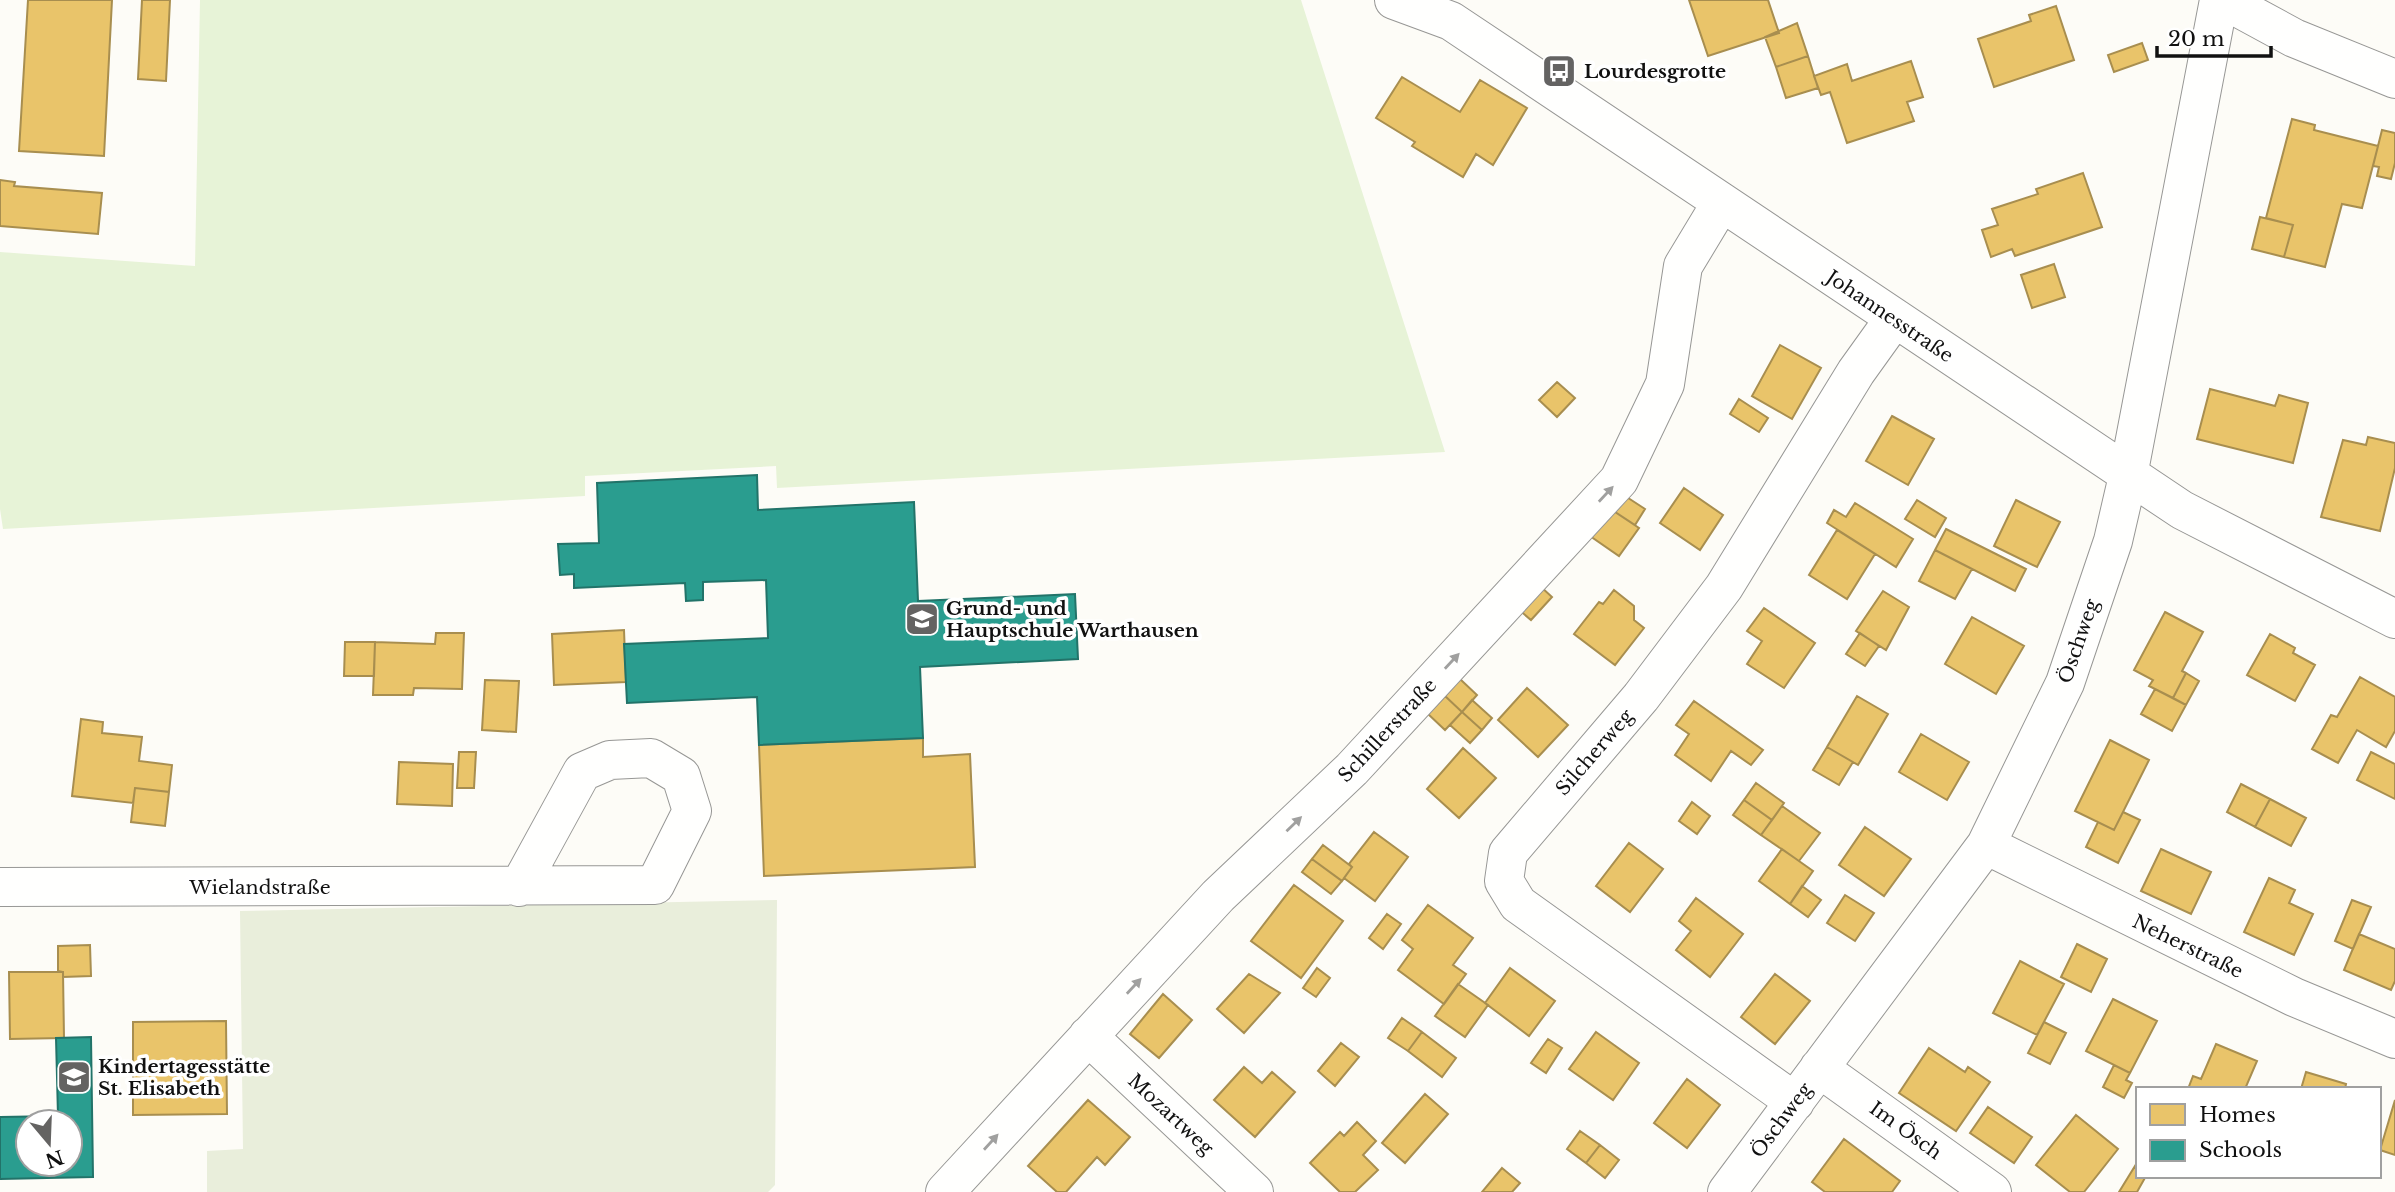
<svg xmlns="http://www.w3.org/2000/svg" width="2395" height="1192" font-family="'Libre Baskerville',serif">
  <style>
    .green { fill: #e7f3d7 }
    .cemetery { fill: #e9eedb }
    .homes { fill: #e9c46a; stroke: #a88e4f; stroke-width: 2 }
    .schools { fill: #2a9d8f; stroke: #227369; stroke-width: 2; fill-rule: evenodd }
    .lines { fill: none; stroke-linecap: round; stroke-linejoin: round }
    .minor-casing { stroke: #979795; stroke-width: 40 }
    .minor { stroke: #fffffe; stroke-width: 38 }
    .oneway { fill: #a0a09f }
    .labels { text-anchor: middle; stroke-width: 7; stroke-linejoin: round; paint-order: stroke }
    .poi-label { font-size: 19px; font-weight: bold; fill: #111; stroke: #fff; text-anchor: start }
    .street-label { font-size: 19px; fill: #111; stroke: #fff }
  </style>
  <rect width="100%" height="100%" fill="#fdfcf7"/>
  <path class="green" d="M200 0H1301L1445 452 777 488 776 466 585 476V496L3 529 0 509V252L195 266Z"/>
  <path class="cemetery" d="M777 900 775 1185 768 1192H207V1151L243 1149 240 911Z"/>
  <path class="homes" d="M28 0H112L104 156 19 151Z
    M142 0H170L166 81 138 79Z
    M1689 0H1768L1779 33 1708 56Z
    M2056 6 2074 60 1994 87 1978 39 2031 21 2029 15Z
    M1797 23 1808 56 1776 67 1765 37Z
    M2142 43 2148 60 2114 72 2108 55Z
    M1808 56 1818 88 1786 98 1776 67Z
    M1911 61 1923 97 1907 102 1914 121 1847 143 1830 92 1821 95 1814 76 1847 64 1852 81Z
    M1402 77 1460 112 1480 80 1527 108 1493 165 1476 154 1463 177 1412 146 1415 142 1376 118Z
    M2292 119 2315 125 2314 130 2378 146 2362 208 2342 204 2325 267 2284 257 2293 225 2266 218Z
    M2382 130 2395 133V163L2391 179 2377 176 2379 167 2373 166Z
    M2083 173 2102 227 2015 256 2012 249 1991 257 1982 230 1998 225 1992 209 2038 194 2036 189Z
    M0 180 15 182 14 186 102 193 98 234 0 226Z
    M2260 217 2293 225 2284 257 2252 249Z
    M2054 264 2065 297 2032 308 2021 275Z
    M1780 345 1821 368 1792 419 1752 396Z
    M1557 382 1575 398 1557 417 1539 400Z
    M2210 389 2275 406 2279 395 2308 403 2293 463 2197 439Z
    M1739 399 1768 418 1759 432 1730 414Z
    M1892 416 1934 439 1908 485 1866 461Z
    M2368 437 2395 443V468L2380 531 2321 517 2343 440 2366 445Z
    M1684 488 1723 515 1700 550 1660 523Z
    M1619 492 1645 509 1635 525 1609 508Z
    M1917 500 1946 518 1935 537 1905 519Z
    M2016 500 2060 522 2037 567 1994 546Z
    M1855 503 1913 539 1896 567 1827 523 1834 510 1846 517Z
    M1609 508 1639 528 1619 556 1590 536Z
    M1946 529 2026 569 2015 591 1935 550Z
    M1837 530 1875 554 1847 599 1809 575Z
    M1935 550 1972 569 1955 599 1919 581Z
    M1540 586 1552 597 1531 620 1518 609Z
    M1614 590 1634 606V620L1644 628 1615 665 1574 634 1599 602 1603 604Z
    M1883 591 1909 607 1886 650 1856 631Z
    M1764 608 1815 643 1784 688 1747 664 1762 641 1747 631Z
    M2165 612 2203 632 2182 671 2186 673 2173 698 2149 686 2153 680 2134 670Z
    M1972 617 2024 646 1996 694 1945 664Z
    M624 630 626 682 554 685 552 634Z
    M436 633H464L462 689 414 688 413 695H373L375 642 435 644Z
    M1860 633 1879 646 1865 666 1846 654Z
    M2270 634 2295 648 2293 653 2315 665 2295 701 2247 675Z
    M345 642H375L374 676H344Z
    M2186 673 2199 681 2186 705 2173 698Z
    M2360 677 2395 697V731L2386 747 2357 730 2338 763 2312 749 2331 715 2337 717Z
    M1460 679 1477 695 1462 712 1445 696Z
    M485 680 519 681 516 732 482 730Z
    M1527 688 1568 725 1538 757 1498 720Z
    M2155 689 2186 705 2172 731 2141 714Z
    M1445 696 1462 712 1445 730 1428 714Z
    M1857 696 1888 714 1858 765 1827 747Z
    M1472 700 1492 718 1482 730 1462 712Z
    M1694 701 1763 750 1751 765 1731 751 1711 781 1675 755 1689 734 1676 725Z
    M1462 712 1482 730 1470 743 1450 725Z
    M81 719 103 722 102 733 142 737 139 761 172 765 169 792 135 788 133 803 72 796Z
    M1921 734 1969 762 1947 800 1899 772Z
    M923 738V757L970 754 975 867 764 876 759 745Z
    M2110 740 2149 760 2114 830 2075 811Z
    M1827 747 1853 762 1839 785 1813 770Z
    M1463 748 1496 778 1459 818 1427 789Z
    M459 752H476L474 788H457Z
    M2371 752 2395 764V799L2357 780Z
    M399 762 453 764 452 806 397 804Z
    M1756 783 1784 803 1772 820 1744 800Z
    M2241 784 2270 799 2255 827 2227 812Z
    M135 788 169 792 165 826 131 822Z
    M2270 799 2306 818 2291 846 2255 827Z
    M1744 800 1772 820 1761 835 1733 815Z
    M1692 802 1710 816 1697 834 1679 821Z
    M1782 806 1820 833 1799 861 1761 835Z
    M2123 812 2140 820 2118 863 2086 847 2098 822 2114 830Z
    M1865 827 1911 859 1884 896 1839 865Z
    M1374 832 1408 857 1375 901 1344 878 1352 867 1349 864Z
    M1629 843 1663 869 1630 912 1596 886Z
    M1323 845 1352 867 1342 881 1312 859Z
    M1782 849 1813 871 1790 904 1759 881Z
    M2161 849 2211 872 2191 914 2141 891Z
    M1312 859 1342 881 1331 894 1302 872Z
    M2269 878 2295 890 2289 903 2313 914 2294 955 2244 932Z
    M1294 885 1343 921 1301 978 1251 941Z
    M1802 886 1821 900 1808 917 1790 904Z
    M1845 895 1874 913 1855 941 1827 923Z
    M1696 898 1743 934 1710 977 1676 950 1691 931 1679 921Z
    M2352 900 2371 907 2353 949 2335 941Z
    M1428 905 1473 938 1453 965 1466 974 1444 1004 1398 970 1413 949 1402 940Z
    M1387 914 1401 924 1383 949 1369 938Z
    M2359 934 2395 949V981L2391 990 2344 970Z
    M2077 944 2107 959 2091 992 2061 977Z
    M90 945 91 976 63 977V972L58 971V946Z
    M2020 961 2064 984 2037 1035 1993 1013Z
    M1317 968 1330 978 1316 997 1303 988Z
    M1510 968 1555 1001 1529 1036 1485 1003Z
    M9 972H63L64 1038 10 1039Z
    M1249 974 1280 993 1244 1033 1217 1009Z
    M1775 974 1810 1001 1775 1044 1741 1017Z
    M1458 984 1488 1005 1465 1037 1435 1016Z
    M1163 994 1192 1020 1159 1058 1130 1034Z
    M2113 999 2157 1021 2130 1073 2086 1051Z
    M1402 1018 1422 1032 1408 1051 1388 1038Z
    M226 1021 227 1114 133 1115V1022Z
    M2044 1022 2066 1033 2050 1064 2028 1053Z
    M1422 1032 1456 1058 1442 1077 1408 1051Z
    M1596 1032 1639 1063 1613 1100 1569 1069Z
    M1548 1039 1562 1048 1546 1073 1531 1063Z
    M1341 1043 1359 1057 1335 1086 1318 1071Z
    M2216 1044 2257 1061 2245 1089H2188L2193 1076 2201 1079Z
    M1929 1048 1965 1072 1968 1067 1990 1082 1956 1131 1899 1093Z
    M2114 1065 2130 1073 2126 1080 2132 1083 2124 1098 2103 1087Z
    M1244 1067 1262 1083 1272 1072 1295 1092 1255 1137 1214 1100Z
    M2306 1072 2346 1084 2345 1089H2301Z
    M1687 1079 1720 1105 1687 1148 1654 1123Z
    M1425 1094 1448 1114 1405 1163 1382 1143Z
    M1088 1100 1130 1137 1105 1165 1097 1157 1066 1192H1057L1028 1166Z
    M2395 1100V1155L2380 1150Z
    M1988 1107 2032 1137 2014 1163 1970 1133Z
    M2076 1115 2118 1149 2084 1192H2070L2036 1165Z
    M1357 1122 1376 1141 1363 1155 1378 1170 1355 1192H1340L1310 1163 1340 1132 1344 1136Z
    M1580 1131 1600 1145 1586 1163 1567 1149Z
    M1844 1139 1900 1181 1892 1192H1825L1812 1182Z
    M1600 1145 1619 1160 1605 1178 1586 1163Z
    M2135 1166 2138 1176H2146L2137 1192H2119Z
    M1502 1168 1520 1183 1512 1192H1482Z"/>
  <path class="schools" d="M757 475 758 510 914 502 918 601 1075 594 1078 659 920 667 923 738 759 745 757 697 627 703 624 644 768 638 766 580 703 582V600L686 601 685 583 574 588V574L560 575 558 544 599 543 597 483Z
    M91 1037 93 1177 0 1179V1117L58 1116 56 1038ZM28 1122H70V1164H28Z"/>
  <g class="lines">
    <g class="minor-casing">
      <path id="minor" d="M1394 0 1451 21 2182 510 2395 619
        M2224 0 2294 38 2395 79
        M1986 845 2294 997 2395 1039
        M0 887 655 885 692 811 681 776 651 758 610 760 582 772 519 887
        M1088 1036 1254 1192
        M1819 1068 1992 1192
        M1795 1102 1518 904 1504 881 1508 853 1641 697 1724 587 1856 372 1894 319
        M945 1192 1218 896 1352 769 1619 480 1665 384 1683 266 1721 203
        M1727 1192 1986 845 2065 683 2113 541 2128 476 2219 0"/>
    </g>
    <use href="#minor" class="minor"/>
  </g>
  <defs><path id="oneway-solid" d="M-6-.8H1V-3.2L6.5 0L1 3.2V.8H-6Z" transform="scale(1.75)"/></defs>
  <g class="oneway">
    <use href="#oneway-solid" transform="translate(1606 494) rotate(-47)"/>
    <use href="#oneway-solid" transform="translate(1452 661) rotate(-47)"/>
    <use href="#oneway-solid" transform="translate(1294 824) rotate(-44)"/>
    <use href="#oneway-solid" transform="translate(1134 986) rotate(-47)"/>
    <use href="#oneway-solid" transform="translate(991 1142) rotate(-48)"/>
  </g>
  <defs>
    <g id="bus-square" transform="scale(1.75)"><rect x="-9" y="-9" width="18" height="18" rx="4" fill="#646362" stroke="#fff"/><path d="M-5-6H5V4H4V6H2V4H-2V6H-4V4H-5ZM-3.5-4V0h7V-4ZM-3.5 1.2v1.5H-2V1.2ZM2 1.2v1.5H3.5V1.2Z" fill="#fff"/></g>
    <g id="school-square" transform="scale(1.75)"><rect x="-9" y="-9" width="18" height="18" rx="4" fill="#646362" stroke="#fff"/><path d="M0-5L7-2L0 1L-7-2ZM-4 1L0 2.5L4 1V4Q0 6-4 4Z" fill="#fff"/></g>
  </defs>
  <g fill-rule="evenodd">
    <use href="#bus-square" x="1559" y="71"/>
    <use href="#school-square" x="922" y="619"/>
    <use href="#school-square" x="74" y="1077"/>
  </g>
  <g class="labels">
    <g class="poi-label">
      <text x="1584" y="78">Lourdesgrotte</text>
      <text x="946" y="615">Grund- und<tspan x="946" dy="22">Hauptschule Warthausen</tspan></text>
      <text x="98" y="1073">Kindertagesstätte<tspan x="98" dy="22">St. Elisabeth</tspan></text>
    </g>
    <g class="street-label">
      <text transform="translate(1890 316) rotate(34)" y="7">Johannesstraße</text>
      <text transform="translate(2078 641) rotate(-71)" y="7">Öschweg</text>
      <text transform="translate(1387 730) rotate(-47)" y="7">Schillerstraße</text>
      <text transform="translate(1594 752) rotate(-49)" y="7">Silcherweg</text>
      <text x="260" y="894">Wielandstraße</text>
      <text transform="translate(2188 946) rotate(26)" y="7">Neherstraße</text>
      <text transform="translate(1171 1114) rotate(43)" y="7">Mozartweg</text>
      <text transform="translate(1781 1120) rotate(-53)" y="7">Öschweg</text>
      <text transform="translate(1906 1130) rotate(36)" y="7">Im Ösch</text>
    </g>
  </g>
  <rect x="2136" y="1087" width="245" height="91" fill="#ffffff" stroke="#a0a0a0" stroke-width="2"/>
  <rect x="2150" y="1104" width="35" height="21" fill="#e9c46a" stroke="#a0a0a0" stroke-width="2"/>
  <text x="2199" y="1122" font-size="21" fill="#111111">Homes</text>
  <rect x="2150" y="1140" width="35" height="21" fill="#2a9d8f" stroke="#a0a0a0" stroke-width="2"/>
  <text x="2199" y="1157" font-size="21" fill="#111111">Schools</text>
  <g transform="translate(49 1143) rotate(161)"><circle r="33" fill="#ffffff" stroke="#a0a0a0" stroke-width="2"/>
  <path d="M0-5L12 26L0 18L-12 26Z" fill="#646362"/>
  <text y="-10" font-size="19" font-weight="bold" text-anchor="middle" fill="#111111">N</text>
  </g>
  <path d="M2157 46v10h114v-10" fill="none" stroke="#111111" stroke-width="3.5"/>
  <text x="2168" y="46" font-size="21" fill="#111111" stroke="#ffffff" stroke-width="5" paint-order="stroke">20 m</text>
</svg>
